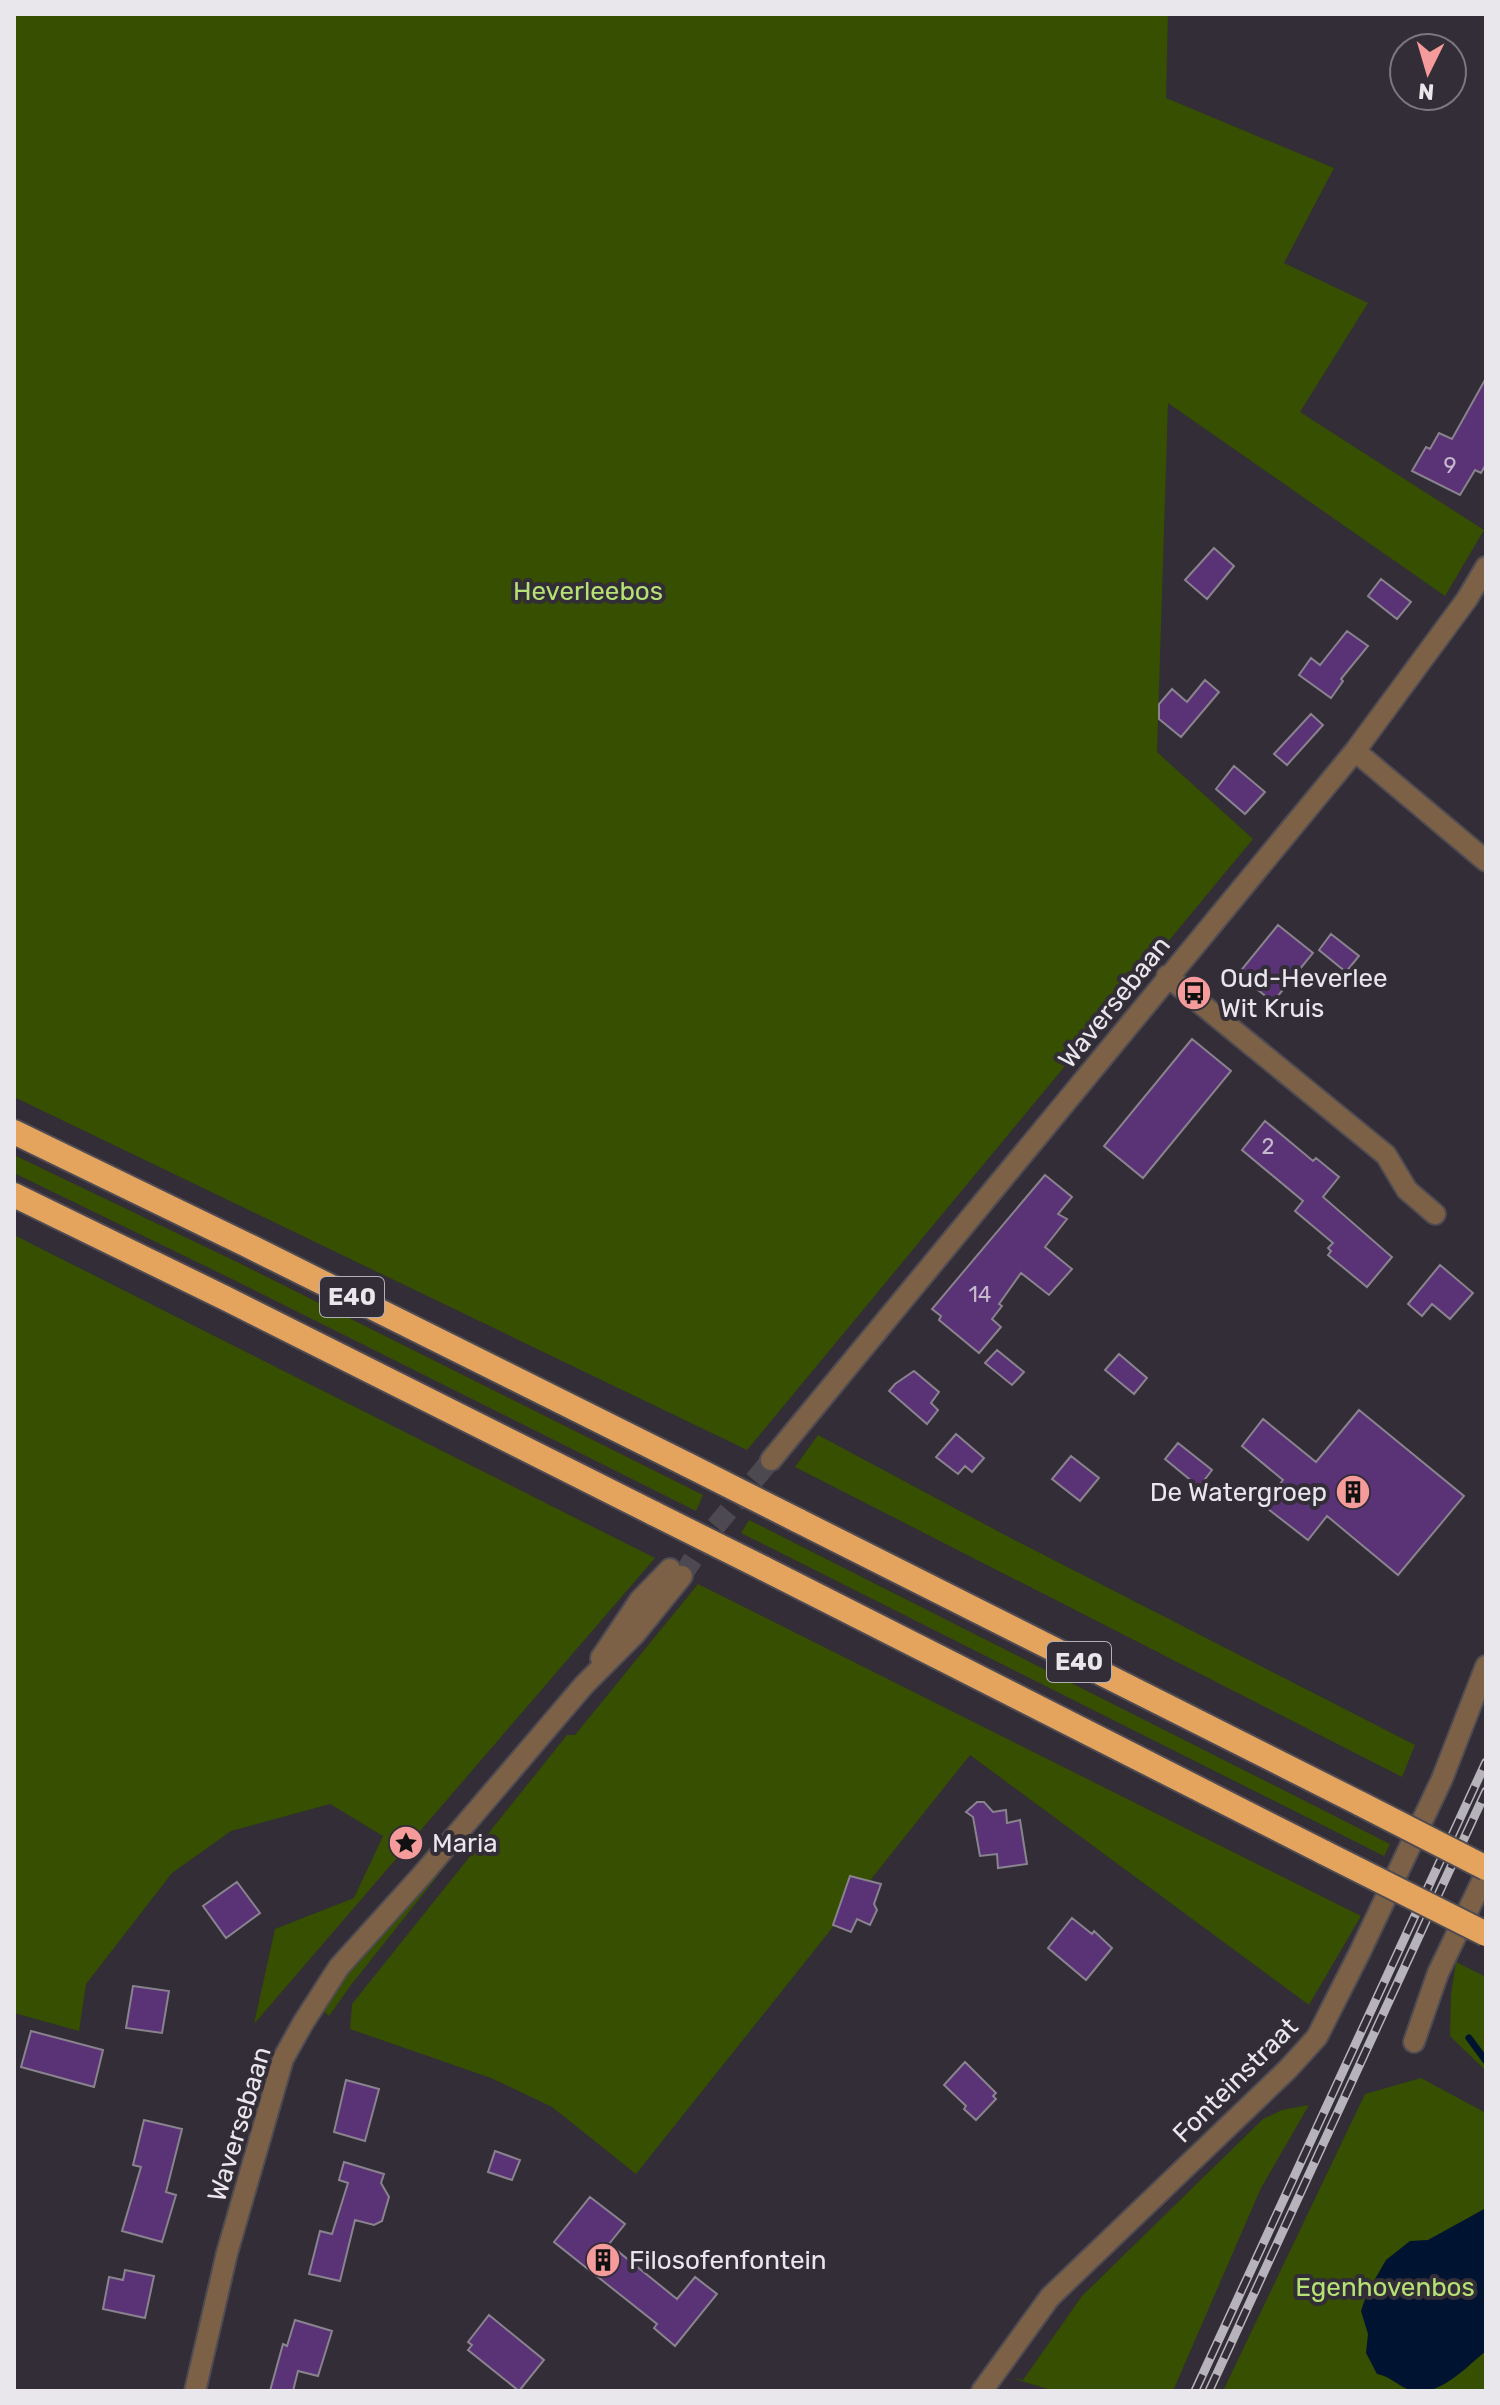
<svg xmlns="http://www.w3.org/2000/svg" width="1500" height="2405" font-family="Rubik,sans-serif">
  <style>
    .green { fill: #364f01 }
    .water { fill: #001432 }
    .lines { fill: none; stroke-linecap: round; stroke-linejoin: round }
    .stream { stroke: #001432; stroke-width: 7 }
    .building { fill: #5a3276; stroke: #89838e; stroke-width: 2 }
    .minor-tunnel { stroke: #4d4951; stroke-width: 20; stroke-dasharray: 20 10; stroke-linecap: butt }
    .minor-casing { stroke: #4f4b53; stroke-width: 24 }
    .highway-casing { stroke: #4f4b53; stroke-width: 28 }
    .minor { stroke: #7c6147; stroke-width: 20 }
    .highway { stroke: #e5a45e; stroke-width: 24 }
    .rail-casing { stroke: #b6b3ba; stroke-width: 9 }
    .rail { stroke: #322d36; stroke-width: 6; stroke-dasharray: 18; stroke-linecap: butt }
    .highway-bridge-casing { stroke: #4f4b53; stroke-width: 28; stroke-linecap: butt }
    .highway-bridge { stroke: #e5a45e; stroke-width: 24 }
    .labels { text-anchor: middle; stroke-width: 8; stroke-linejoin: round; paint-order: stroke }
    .number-label { font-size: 22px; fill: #c5b9ce }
    .shield { fill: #322d36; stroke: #b2aeb5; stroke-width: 2 }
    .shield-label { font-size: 24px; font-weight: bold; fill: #e9e6ec }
    .park-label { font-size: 26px; fill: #b5e175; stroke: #322d36 }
    .poi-label { font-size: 26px; fill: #e9e6ec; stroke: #322d36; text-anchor: start }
    .street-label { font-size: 26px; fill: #e9e6ec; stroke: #322d36 }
  </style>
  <rect width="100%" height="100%" fill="#322d36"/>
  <path class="green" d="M14 14H1168L1166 98 1334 168 1284 263 1368 303 1300 412 1484 530 1445 596 1168 403 1157 752 1253 839 747 1450 14 1097Z
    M14 1155 239 1263 703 1495 696 1511 234 1280 14 1173Z
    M14 1235 655 1558 254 2024 275 1929 354 1898 383 1836 330 1804 231 1831 172 1873 86 1984 79 2031 14 2013Z
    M818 1435 1003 1534 1415 1745 1402 1777 795 1467Z
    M749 1520 1390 1844 1384 1856 741 1533Z
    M698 1584 1361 1916 1309 2005 970 1755 636 2174 552 2107 491 2078 350 2029 352 2004 567 1735H575Z
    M459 1849 351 1985 329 2016 320 2008 361 1954Z
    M1456 1962 1486 1977V2071L1450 2036 1451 1994Z
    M1421 2078 1486 2113V2391H1223L1365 2094Z
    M1309 2105 1261 2188 1173 2391H1054L1012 2378 1023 2380 1082 2296 1263 2119 1282 2110Z"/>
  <path class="water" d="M1486 2208V2351C1466 2367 1435 2402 1407 2389 1396 2384 1389 2376 1377 2374L1366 2353 1368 2334 1361 2311 1367 2293 1386 2260 1410 2241 1428 2240Z"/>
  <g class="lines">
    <path class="stream" d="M1469 2038 1486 2061"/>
  </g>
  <path class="building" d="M1486 378V464L1481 473 1475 470 1460 495 1412 471 1426 447 1430 449 1439 433 1452 439Z
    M1214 548 1234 566 1207 599 1185 580Z
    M1381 579 1411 602 1397 619 1368 596Z
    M1347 631 1368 646 1341 679 1343 681 1331 698 1299 675 1311 658 1320 665Z
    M1205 680 1219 692 1181 737 1159 719V704L1172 689 1187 702Z
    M1311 714 1323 725 1287 765 1274 754Z
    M1234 766 1265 792 1245 814 1216 789Z
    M1278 925 1313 953 1273 1002 1238 974Z
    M1331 934 1359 956 1346 972 1319 950Z
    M1192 1039 1231 1071 1143 1178 1104 1146Z
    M1265 1121 1313 1161 1316 1158 1339 1177 1323 1197 1392 1257 1367 1287 1328 1255 1331 1251 1328 1248 1333 1243 1295 1211 1303 1201 1242 1150Z
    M1045 1175 1072 1197 1058 1214 1067 1219 1045 1247 1072 1269 1049 1295 1021 1273 999 1304 1002 1306 992 1319 1001 1327 979 1353 939 1320 941 1316 932 1309Z
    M1440 1265 1473 1293 1450 1319 1432 1304 1422 1316 1408 1304Z
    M997 1350 1024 1372 1012 1385 985 1363Z
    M1119 1354 1147 1378 1134 1394 1105 1370Z
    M914 1371 939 1392 931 1403 938 1410 927 1424 889 1391 895 1384Z
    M1359 1410 1464 1496 1398 1575 1327 1516 1308 1540 1263 1505 1283 1480 1242 1446 1263 1419 1316 1462Z
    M956 1434 984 1458 972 1472 965 1466 958 1474 936 1457Z
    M1178 1443 1212 1470 1199 1487 1165 1459Z
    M1071 1456 1099 1478 1080 1501 1052 1479Z
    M977 1802H984L993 1812 1006 1810 1007 1823 1020 1820 1027 1864 998 1868 997 1854 980 1856 973 1817 966 1812Z
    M850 1876 881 1884 874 1904 877 1910 870 1925 857 1919 851 1932 833 1925Z
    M237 1882 260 1913 226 1938 203 1906Z
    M1072 1918 1092 1934 1094 1931 1112 1948 1086 1980 1048 1948Z
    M133 1986 169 1991 162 2033 126 2028Z
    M31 2031 103 2050 94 2087 21 2067Z
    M965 2062 996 2093 993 2096 996 2099 976 2120 964 2109 966 2106 944 2085Z
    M346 2080 379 2089 365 2141 334 2132Z
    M144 2120 182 2129 166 2192 176 2195 162 2242 122 2231 141 2167 133 2165Z
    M495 2151 520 2160 512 2180 488 2172Z
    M344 2162 384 2174 381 2183 389 2197 382 2221 374 2225 355 2220 340 2281 309 2274 320 2231 332 2234 348 2183 339 2180Z
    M590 2197 625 2224 609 2244 677 2299 695 2277 717 2294 675 2346 654 2328 657 2324 554 2242Z
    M125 2270 154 2276 145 2318 103 2309 109 2277 123 2280Z
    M489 2315 544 2360 519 2391 468 2350 472 2345 468 2342Z
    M295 2320 332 2331 318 2376 298 2371 293 2391H270L283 2344 287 2346Z"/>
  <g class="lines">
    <path class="minor-tunnel" d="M682 1576 710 1533 771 1460"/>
    <g class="minor-casing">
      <path id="minor" d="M1355 751 1486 861
        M1167 976 1386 1155 1407 1190 1435 1214
        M771 1460 1355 751 1467 599 1486 567
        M601 1658 640 1600 670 1569
        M1414 2042 1438 1973 1486 1873
        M195 2391 227 2253 283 2059 303 2023 339 1967 422 1875 584 1685 635 1634 682 1576
        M982 2391 1050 2297 1288 2069 1317 2037 1360 1952 1442 1779 1486 1666"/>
    </g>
    <g class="highway-casing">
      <path id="highway" d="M14 1132 247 1245 688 1465
        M14 1195 225 1298 655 1514
        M797 1520 1361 1804
        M763 1568 1325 1853"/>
    </g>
    <use href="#minor" class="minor"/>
    <use href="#highway" class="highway"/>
    <g class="rail-casing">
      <path id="rail" d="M1195 2391 1486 1762
        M1209 2391 1486 1791"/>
    </g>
    <use href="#rail" class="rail"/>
    <g class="highway-bridge-casing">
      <path id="highway-bridge" d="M688 1465 797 1520
        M655 1514 763 1568
        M1361 1804 1486 1868
        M1325 1853 1486 1934"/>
    </g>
    <use href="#highway-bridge" class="highway-bridge"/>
  </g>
  <defs>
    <g id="bus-disc" transform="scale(1.8)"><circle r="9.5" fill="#f59b9b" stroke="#322d36"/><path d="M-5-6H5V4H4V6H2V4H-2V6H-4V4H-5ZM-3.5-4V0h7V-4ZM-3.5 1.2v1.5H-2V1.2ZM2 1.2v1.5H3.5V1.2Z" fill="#111"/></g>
    <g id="building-disc" transform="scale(1.8)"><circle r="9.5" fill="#f59b9b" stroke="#322d36"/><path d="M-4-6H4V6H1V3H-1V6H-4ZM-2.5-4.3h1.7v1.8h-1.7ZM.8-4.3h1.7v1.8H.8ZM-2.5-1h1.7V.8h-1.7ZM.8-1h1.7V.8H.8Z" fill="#111"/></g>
    <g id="sight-disc" transform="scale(1.8)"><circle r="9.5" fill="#f59b9b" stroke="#322d36"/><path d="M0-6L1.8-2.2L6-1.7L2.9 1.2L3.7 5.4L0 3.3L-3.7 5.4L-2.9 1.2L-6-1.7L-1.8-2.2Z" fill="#111"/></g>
  </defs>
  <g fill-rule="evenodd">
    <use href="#bus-disc" x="1194" y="993"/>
    <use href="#building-disc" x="1353" y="1492"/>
    <use href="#sight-disc" x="406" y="1843"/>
    <use href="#building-disc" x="603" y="2260"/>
  </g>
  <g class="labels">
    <g class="number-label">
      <text x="1450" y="473">9</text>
      <text x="1268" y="1154">2</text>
      <text x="980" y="1302">14</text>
    </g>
    <g class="shield">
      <rect x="320" y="1277" width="64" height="40" rx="6"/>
      <rect x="1047" y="1642" width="64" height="40" rx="6"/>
    </g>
    <g class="shield-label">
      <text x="352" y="1305">E40</text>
      <text x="1079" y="1670">E40</text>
    </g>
    <g class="park-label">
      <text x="588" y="600">Heverleebos</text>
      <text x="1385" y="2296">Egenhovenbos</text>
    </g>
    <g class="poi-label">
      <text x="1220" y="987">Oud-Heverlee<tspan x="1220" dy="30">Wit Kruis</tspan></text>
      <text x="1327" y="1501" text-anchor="end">De Watergroep</text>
      <text x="432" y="1852">Maria</text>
      <text x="629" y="2269">Filosofenfontein</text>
    </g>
    <g class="street-label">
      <text transform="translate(1114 1002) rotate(-51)" y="9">Waversebaan</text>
      <text transform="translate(1235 2080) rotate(-45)" y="9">Fonteinstraat</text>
      <text transform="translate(239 2124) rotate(-73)" y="9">Waversebaan</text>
    </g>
  </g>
  <rect width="1500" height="2405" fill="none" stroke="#e9e6ec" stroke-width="32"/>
  <g transform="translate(1428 72) rotate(185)"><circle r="38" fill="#322d36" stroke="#7b777f" stroke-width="2"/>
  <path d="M0-6L14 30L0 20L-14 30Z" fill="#f59b9b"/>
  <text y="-12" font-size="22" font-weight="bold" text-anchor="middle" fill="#e9e6ec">N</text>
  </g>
</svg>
